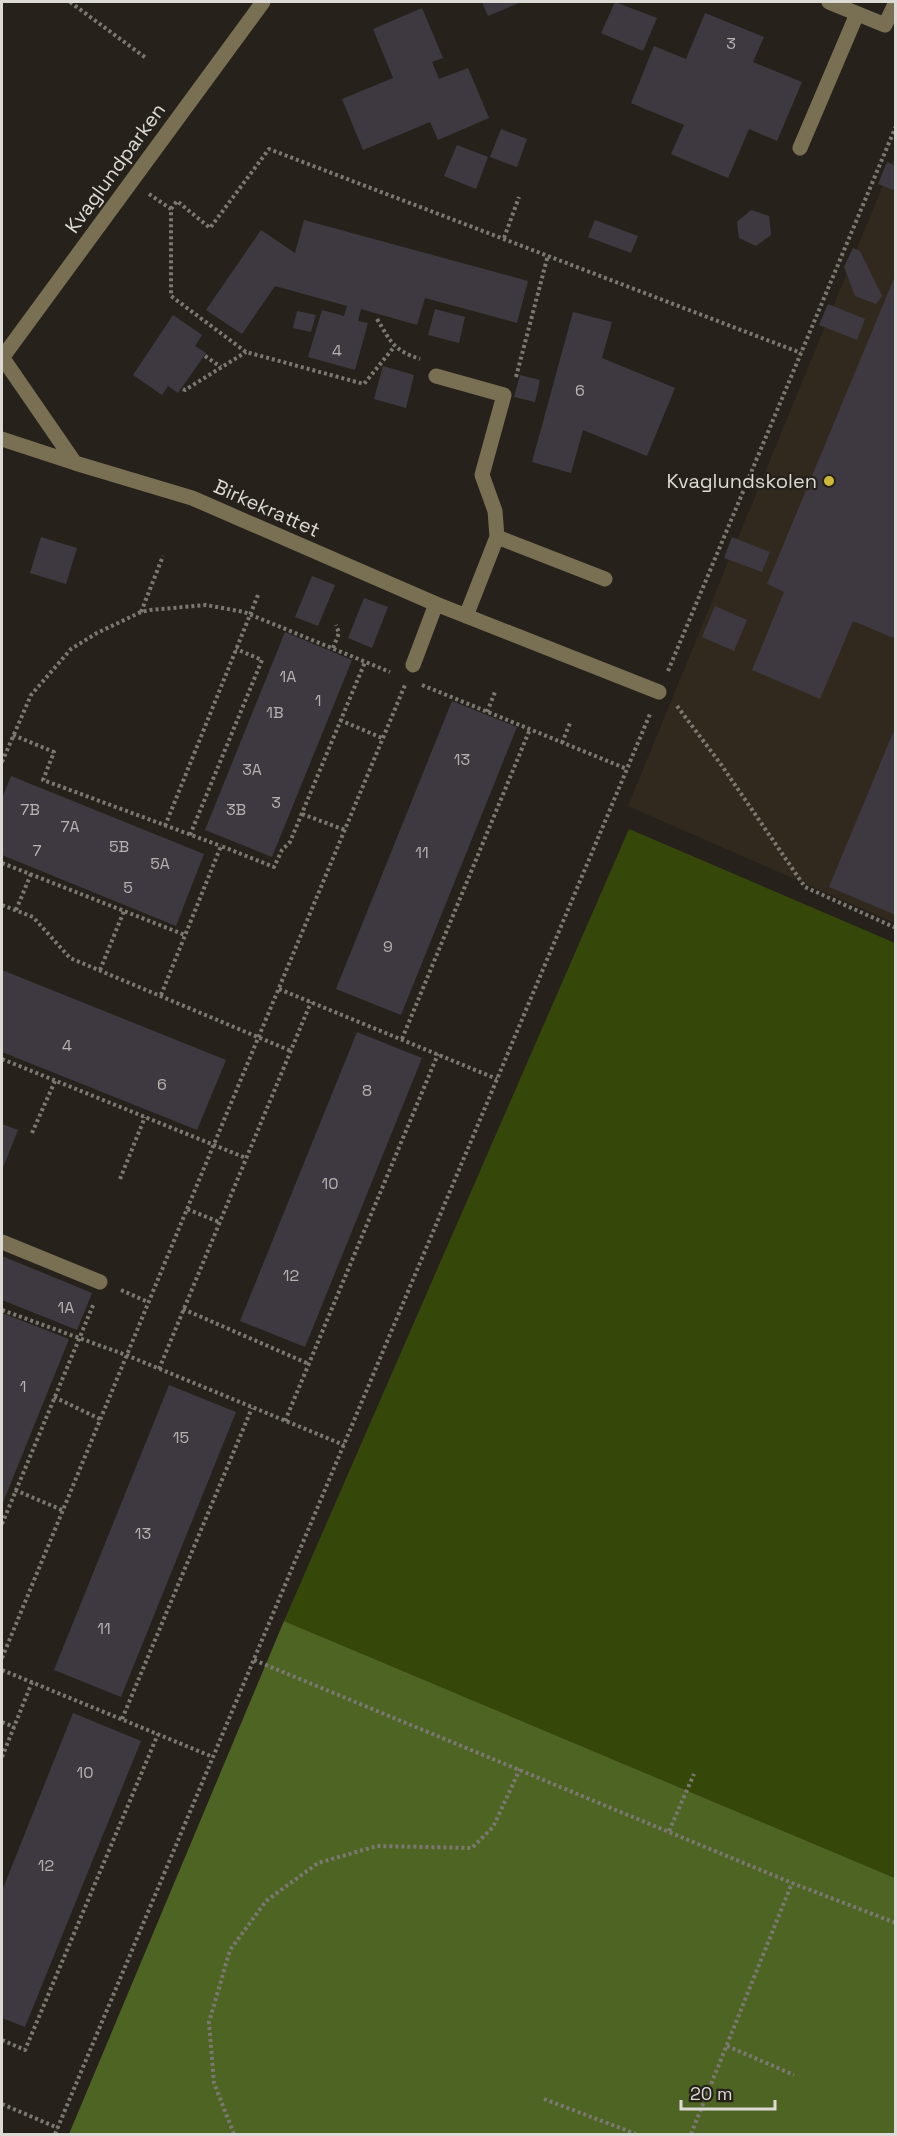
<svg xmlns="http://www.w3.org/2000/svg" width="897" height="2136" font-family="'Space Grotesk',sans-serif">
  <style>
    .built { fill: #31291d }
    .green { fill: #35480a }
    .forest { fill: #4d6422 }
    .building { fill: #3e3940 }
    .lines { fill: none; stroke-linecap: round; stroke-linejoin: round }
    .path { stroke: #7b7872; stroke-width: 4; stroke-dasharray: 3 3; stroke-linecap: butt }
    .minor { stroke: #797053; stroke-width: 15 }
    .poi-dot { fill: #ceb938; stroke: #26221b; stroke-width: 2 }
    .labels { text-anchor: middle; stroke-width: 4.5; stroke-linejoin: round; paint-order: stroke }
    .number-label { font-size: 16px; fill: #b5b2b0 }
    .street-label { font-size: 20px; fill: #dddad6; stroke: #26221b }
    .poi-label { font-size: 20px; fill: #dddad6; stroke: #26221b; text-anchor: end }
  </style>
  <rect width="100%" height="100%" fill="#26221b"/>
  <path class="built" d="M895 156V923L628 806Z"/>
  <path class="green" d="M629 829 895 943V1878L284 1621Z"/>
  <path class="forest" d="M284 1621 895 1878V2134H69Z"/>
  <path class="building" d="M482 2H521L488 16Z
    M615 2 657 18 643 51 601 33Z
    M422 8 443 58 432 62 439 79 468 68 489 118 438 140 430 122 363 150 342 99 393 78 373 29Z
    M705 13 764 37 753 62 802 82 777 141 749 129 728 178 671 154 684 125 631 103 654 46 686 59Z
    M501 129 527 139 517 167 490 157Z
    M457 145 488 157 476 189 444 176Z
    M887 162 896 166V191L878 184Z
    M751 210 769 216 771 235 756 246 739 238 737 222Z
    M304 220 528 281 517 323 425 298 417 325 361 309 358 321 368 323 355 370 308 357 322 310 344 316 347 306 275 286 242 334 206 310 261 230 295 253Z
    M595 220 638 236 631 253 588 237Z
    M853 248 860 251 882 296 876 304 855 296 844 267Z
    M895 276 896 639 853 621 820 699 752 670 784 592 767 584Z
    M828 304 865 319 857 340 819 325Z
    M435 309 465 317 459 343 428 335Z
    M297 311 316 315 311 332 293 328Z
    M573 312 612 322 602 358 675 388 647 456 583 430 571 473 532 462Z
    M173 315 202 335 195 346 206 353 178 393 168 386 162 395 133 375Z
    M383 366 414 375 406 408 374 399Z
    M520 375 540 380 535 402 514 397Z
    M41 537 77 548 66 584 30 573Z
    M732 537 770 552 762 572 724 558Z
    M312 576 335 585 318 626 295 617Z
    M364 598 388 607 372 648 348 638Z
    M715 606 747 620 734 651 702 637Z
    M285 632 352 660 272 857 205 830Z
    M452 701 517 727 401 1015 336 989Z
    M895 728H896V915L829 887Z
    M11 776 204 854 176 926 2 855V798Z
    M2 970 226 1060 197 1130 2 1052Z
    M357 1032 422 1058 305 1347 240 1321Z
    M2 1124 18 1130 2 1170Z
    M2 1256 92 1293 77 1330 2 1300Z
    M2 1313 69 1339 2 1505Z
    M169 1385 236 1412 121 1697 54 1670Z
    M73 1713 141 1741 25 2027 2 2018V1891Z"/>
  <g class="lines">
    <path class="path" d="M70 2 146 58
      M149 194 171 209V296L246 352 364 384 394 347
      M171 209 177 201 210 228 269 149 801 353
      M504 238 519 197
      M377 319C391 342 393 350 420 359
      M205 356 221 367
      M516 377 548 255
      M183 389 185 390 246 352
      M141 612 163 556
      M333 648 339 633 336 625
      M668 671 896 126
      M422 685 627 769
      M677 706 720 763 805 887 896 928
      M487 712 495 692
      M340 720 382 738
      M13 735 54 752 43 780 221 846
      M562 743 570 723
      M2 762 31 695 71 649 97 633 141 612 150 610 206 605 244 612 390 672
      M302 814 345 830
      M165 826 258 595
      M190 835 262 660 236 649
      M2 863 185 935
      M2 905 33 917 70 958 291 1051
      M16 910 31 874
      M100 970 124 911
      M279 989 497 1079
      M161 995 221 846 274 867 282 850 290 842 365 662
      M402 1039 530 729
      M2 1059 246 1158
      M32 1133 55 1081
      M120 1179 145 1117
      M187 1209 405 685
      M121 1290 148 1302
      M183 1309 309 1364
      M2 1310 126 1355 344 1445
      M159 1369 311 1002
      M54 1397 100 1419
      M285 1421 438 1054
      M15 1490 62 1510
      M2 1524 94 1303
      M2 1658 187 1209 219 1222
      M254 1660 792 1883 896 1923
      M2 1670 213 1757
      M122 1719 252 1408
      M2 1722 14 1727
      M2 1757 32 1682
      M669 1831 694 1774
      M2 2040 25 2050 158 1734
      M727 2046 794 2075
      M544 2099 636 2134
      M2 2104 58 2128
      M55 2134 650 714
      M234 2134 214 2083 209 2022 230 1950 266 1901 318 1863 377 1846 472 1848 493 1827 520 1769
      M691 2134 792 1883"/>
    <path class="minor" d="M829 2 885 25
      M885 25 896 2
      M800 148 857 14
      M2 357 75 463 2 439
      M2 358 263 2
      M436 376 504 395 482 475 495 511 497 537 466 616
      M75 463 192 498 436 604 659 692
      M497 537 605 579
      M413 665 436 604
      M2 1242 100 1282"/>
  </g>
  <circle class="poi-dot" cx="829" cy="481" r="6"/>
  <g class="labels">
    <g class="number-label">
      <text x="731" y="49">3</text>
      <text x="337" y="356">4</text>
      <text x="580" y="396">6</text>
      <text x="288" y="682">1A</text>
      <text x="318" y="706">1</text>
      <text x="275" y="718">1B</text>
      <text x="462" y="765">13</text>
      <text x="252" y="775">3A</text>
      <text x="276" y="808">3</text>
      <text x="30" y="815">7B</text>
      <text x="236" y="815">3B</text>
      <text x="70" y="832">7A</text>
      <text x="119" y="852">5B</text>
      <text x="37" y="856">7</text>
      <text x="422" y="858">11</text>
      <text x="160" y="869">5A</text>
      <text x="128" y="893">5</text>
      <text x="388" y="952">9</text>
      <text x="67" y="1051">4</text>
      <text x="162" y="1090">6</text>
      <text x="367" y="1096">8</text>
      <text x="330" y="1189">10</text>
      <text x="291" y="1281">12</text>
      <text x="66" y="1313">1A</text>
      <text x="23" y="1392">1</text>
      <text x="181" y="1443">15</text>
      <text x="143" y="1539">13</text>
      <text x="104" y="1634">11</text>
      <text x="85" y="1778">10</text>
      <text x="46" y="1871">12</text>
    </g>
    <g class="street-label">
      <text transform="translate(115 168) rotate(-54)" y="7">Kvaglundparken</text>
      <text transform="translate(267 508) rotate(24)" y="7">Birkekrattet</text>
    </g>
    <g class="poi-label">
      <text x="817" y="488">Kvaglundskolen</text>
    </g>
  </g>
  <rect width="897" height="2136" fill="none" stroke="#dddad6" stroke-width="6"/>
  <path d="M681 2100v9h94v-9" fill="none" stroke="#dddad6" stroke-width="3"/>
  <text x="690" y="2100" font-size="18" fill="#dddad6" stroke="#26221b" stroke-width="4.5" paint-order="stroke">20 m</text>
</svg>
